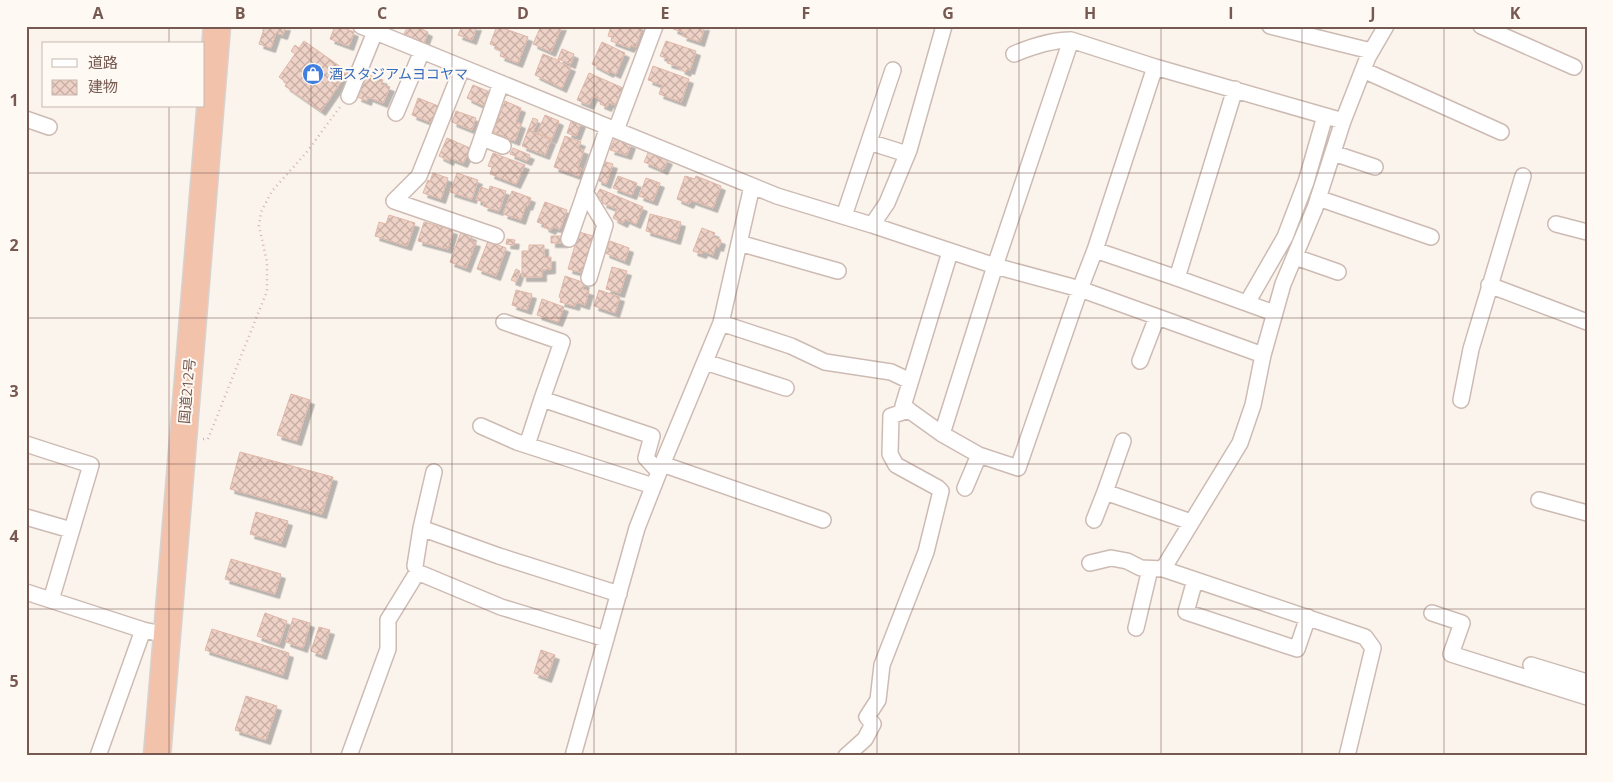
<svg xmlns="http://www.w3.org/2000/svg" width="1613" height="782" font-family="'Open Sans','Noto Sans JP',sans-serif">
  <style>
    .building { fill: url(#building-cross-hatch); stroke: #e0b7a8; filter: url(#shadow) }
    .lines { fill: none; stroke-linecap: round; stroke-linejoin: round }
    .minor-casing { stroke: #cdbbb3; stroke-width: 18 }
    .trunk-casing { stroke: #d9d1ce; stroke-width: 29 }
    .path { stroke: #d4b5a9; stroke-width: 2.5; stroke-dasharray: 1 4; stroke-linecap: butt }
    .minor { stroke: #fff; stroke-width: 15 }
    .trunk { stroke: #f2c2ab; stroke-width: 26 }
    .grid { fill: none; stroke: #765951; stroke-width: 1; stroke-opacity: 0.55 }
    .labels { text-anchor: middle; stroke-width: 4; stroke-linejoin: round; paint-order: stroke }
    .shop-label { font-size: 14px; fill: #366cbe; stroke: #fef9f3; text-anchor: start }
    .street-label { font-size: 14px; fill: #765951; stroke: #fef9f3 }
    .neatline { fill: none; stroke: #765951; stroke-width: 2 }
    .grid-label { font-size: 16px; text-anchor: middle; font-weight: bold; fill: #765951 }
  </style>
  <defs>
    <pattern id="building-cross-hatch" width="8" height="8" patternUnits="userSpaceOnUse" patternTransform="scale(1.25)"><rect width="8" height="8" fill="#efd2c7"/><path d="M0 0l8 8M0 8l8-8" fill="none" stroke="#c6ada4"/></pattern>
    <filter id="shadow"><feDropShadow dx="4.5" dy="4.5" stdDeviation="0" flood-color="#0004"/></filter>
  </defs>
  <rect width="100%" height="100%" fill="#fbf4ed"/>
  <path class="building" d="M258 26H286L283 35 276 33 271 48 259 44 264 29Z
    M335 26H339L354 32 349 46 330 39Z
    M408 26H415L428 32 424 43 404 34Z
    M462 26H477L472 40 458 35Z
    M497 26 528 37 518 63 500 56 502 51 496 49 497 47 490 44Z
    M541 26H562L551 52 533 44Z
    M611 26H643L636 47 631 45 630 48 611 41 612 37 608 36Z
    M674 26H705L700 42 682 36 684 33 673 29Z
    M304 41 348 72 321 111 285 86 287 83 279 77 295 54 291 51 295 45 299 48Z
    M666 41 696 51 690 70 687 69 686 72 680 69 681 67 667 63 669 59 660 56Z
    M602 42 625 53 616 74 610 71 609 73 592 64Z
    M562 49 574 54 571 64 558 59Z
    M543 54 560 61 559 62 571 67 562 88 535 75Z
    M653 66 689 79 681 102 659 94 662 85 648 80Z
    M589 73 623 88 615 105 609 103 607 107 600 104 601 100 593 96 589 105 577 100Z
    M366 74 383 80 381 84 390 87 383 103 368 97 367 101 357 97Z
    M473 85 490 92 484 106 467 98Z
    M418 98 441 107 435 124 412 115Z
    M505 101 521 108 516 122 521 124 515 141 493 132Z
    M456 111 476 118 472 130 452 122Z
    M545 115 559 121 552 139 537 133Z
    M533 118 538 120 533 132 528 130Z
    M572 119 581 123 576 136 567 133Z
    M528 130 551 140 545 155 522 146Z
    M565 136 581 142 578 148 584 150 578 167 581 168 579 176 554 167Z
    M447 138 470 148 463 163 450 158 449 161 439 156Z
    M615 138 631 144 627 155 610 150Z
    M513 148 530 155 527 161 510 154Z
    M649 151 668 160 663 170 644 162Z
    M493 153 525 165 516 184 490 174 492 167 488 166Z
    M603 161 613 164 606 184 597 180Z
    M433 173 448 178 441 199 423 193 428 180 430 181Z
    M457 173 478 180 472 199 450 192Z
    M618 176 637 183 632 195 613 188Z
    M685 176 695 179 696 176 721 186 713 208 691 200 689 204 677 199Z
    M646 178 660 183 653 201 639 196Z
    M490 186 506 191 499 211 483 206 485 202 476 200 481 187 489 190Z
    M600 189 643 207 636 224 625 219 623 223 613 218 617 209 602 203 603 199 596 196Z
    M512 191 531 198 528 206 526 205 521 220 503 214Z
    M545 202 567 210 560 229 553 227 551 230 544 227 545 225 537 222Z
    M650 214 681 222 676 240 646 231Z
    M389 215 415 223 407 246 375 236 379 222 386 224Z
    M424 222 453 230 448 249 418 241Z
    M702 228 715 233 713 237 721 240 719 247 716 246 713 255 703 251 702 254 693 251Z
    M461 232 472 236 471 241 476 242 466 268 450 262Z
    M579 232 593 236 584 273 568 269Z
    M551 236H563V243H551Z
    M507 239 515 240 514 245 506 244Z
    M488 241 506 248 496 276 477 269Z
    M610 241 629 248 625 261 605 253Z
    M529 245H544V258L551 257V269L542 270V277H522V251H529Z
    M612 267 627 271 620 293 606 289Z
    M516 269 520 271 516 282 511 280Z
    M565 276 585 283 583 289 589 291 585 305 576 302 575 306 560 302 561 298 559 297Z
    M516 290 532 294 527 310 512 305Z
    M599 290 620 297 615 313 594 306Z
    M542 299 564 307 558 322 537 315Z
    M291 394 310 400 297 441 277 435Z
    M240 452 333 477 322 514 230 489Z
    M256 512 288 521 281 543 250 534Z
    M231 559 281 574 275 594 225 579Z
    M265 613 287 621 279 644 257 636Z
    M293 618 310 623 303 648 286 642Z
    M319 627 330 630 322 655 311 651Z
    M212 629 289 653 283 675 205 650Z
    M541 650 555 655 547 678 534 673Z
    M246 696 277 706 266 740 235 730Z"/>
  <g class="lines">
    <g class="minor-casing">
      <path id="minor" d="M361 26 777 196 872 225 995 266 1080 289 1263 355
        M1270 26 1371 51
        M1481 26 1574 67
        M1014 54C1033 46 1051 40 1071 40
        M462 68 419 176 394 201 496 236
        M1363 70 1501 132
        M349 96 375 32
        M396 113 422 51
        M26 119 49 127
        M616 130 655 26
        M482 138 503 146
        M869 142 907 154
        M1333 153 1375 167
        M476 155 501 83
        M585 192 605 225 589 278
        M1318 198 1431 237
        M844 216 893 70
        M1556 224 1587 232
        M872 225 887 203 909 150 944 26
        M569 239 608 127
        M739 243 838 271
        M1095 250 1177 278 1274 313
        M950 252 903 406 942 434 979 455 1018 468 1080 289 1095 250 1155 67
        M1295 257 1338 272
        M1177 278 1235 89
        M1489 285 1587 322
        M1247 303 1285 237 1306 182 1325 116
        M504 322 562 342 542 399
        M721 323 791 346 825 362 891 372 910 381
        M1140 361 1157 317
        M705 362 786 388
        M1461 400 1471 349 1523 176
        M481 426 517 442 653 486
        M942 434 995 266 1071 40 1155 67 1343 121
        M26 444 91 465 51 600
        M527 445 542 399 652 436 646 458 659 472
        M662 464 823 520
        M434 472 421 528 499 556 619 594
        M965 488 979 455
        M1105 492 1123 441
        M1539 500 1587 513
        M26 517 71 530
        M1094 520 1105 492 1191 522
        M1090 563 1111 558 1127 561 1141 568 1163 569 1365 637 1373 648 1347 756
        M415 566 421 528
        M1163 569 1240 443 1253 405 1263 355 1283 284 1315 208 1343 121 1368 57 1386 26
        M1195 580 1186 612 1297 649 1308 617
        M26 592 143 630 167 635
        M1432 613 1462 623 1451 654 1587 697
        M1136 628 1150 569
        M1531 665 1587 682
        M98 756 143 630
        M349 756 388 649V620L415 576 422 574 501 607 606 639
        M573 756 637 528 659 472 721 323 752 186
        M846 756 865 739 873 724 867 717 878 700 882 665 926 552 941 491 938 488 896 465 890 454 891 416 909 410"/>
    </g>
    <g class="trunk-casing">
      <path id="trunk" d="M157 756 217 26"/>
    </g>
    <path class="path" d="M203 439H208L267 291V262L259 226 261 212 272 191 306 153 340 107"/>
    <use href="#minor" class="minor"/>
    <use href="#trunk" class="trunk"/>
  </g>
  <path class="grid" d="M169 26V44M311 26V756M452 26V756M594 26V756M736 26V756M877 26V756M1019 26V756M1161 26V756M1302 26V756M1444 26V756M169 106V756M26 173H1587M26 318H1587M26 464H1587M26 609H1587"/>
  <defs>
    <g id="shop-disc" transform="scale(1.125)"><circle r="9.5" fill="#3f7fe0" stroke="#fef9f3"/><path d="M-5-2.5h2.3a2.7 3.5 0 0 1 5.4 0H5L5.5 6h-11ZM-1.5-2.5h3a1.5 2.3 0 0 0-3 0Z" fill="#fff"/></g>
  </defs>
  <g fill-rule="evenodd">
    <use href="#shop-disc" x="313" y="74"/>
  </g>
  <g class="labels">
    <g class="shop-label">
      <text x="329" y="79">酒スタジアムヨコヤマ</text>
    </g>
    <g class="street-label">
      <text transform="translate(187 391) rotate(-85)" y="5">国道212号</text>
    </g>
  </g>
  <rect width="1613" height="782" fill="none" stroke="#fef9f3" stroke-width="55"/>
  <rect x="42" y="42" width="162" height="65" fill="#fef9f3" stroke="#c8b9b2"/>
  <rect x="52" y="59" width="25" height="8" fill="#ffffff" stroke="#c8b9b2"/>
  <text x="88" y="68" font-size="15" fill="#765951">道路</text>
  <rect x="52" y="80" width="25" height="15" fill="url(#building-cross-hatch)" stroke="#c8b9b2"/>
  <text x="88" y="92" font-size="15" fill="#765951">建物</text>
  <rect x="28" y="28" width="1558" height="726" class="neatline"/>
  <g class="grid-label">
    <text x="98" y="19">A</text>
    <text x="240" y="19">B</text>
    <text x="382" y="19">C</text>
    <text x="523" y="19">D</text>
    <text x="665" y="19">E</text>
    <text x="806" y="19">F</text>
    <text x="948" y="19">G</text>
    <text x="1090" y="19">H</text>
    <text x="1231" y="19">I</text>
    <text x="1373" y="19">J</text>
    <text x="1515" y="19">K</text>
    <text x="14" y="106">1</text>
    <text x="14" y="251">2</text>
    <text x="14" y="397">3</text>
    <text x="14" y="542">4</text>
    <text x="14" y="687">5</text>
  </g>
</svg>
